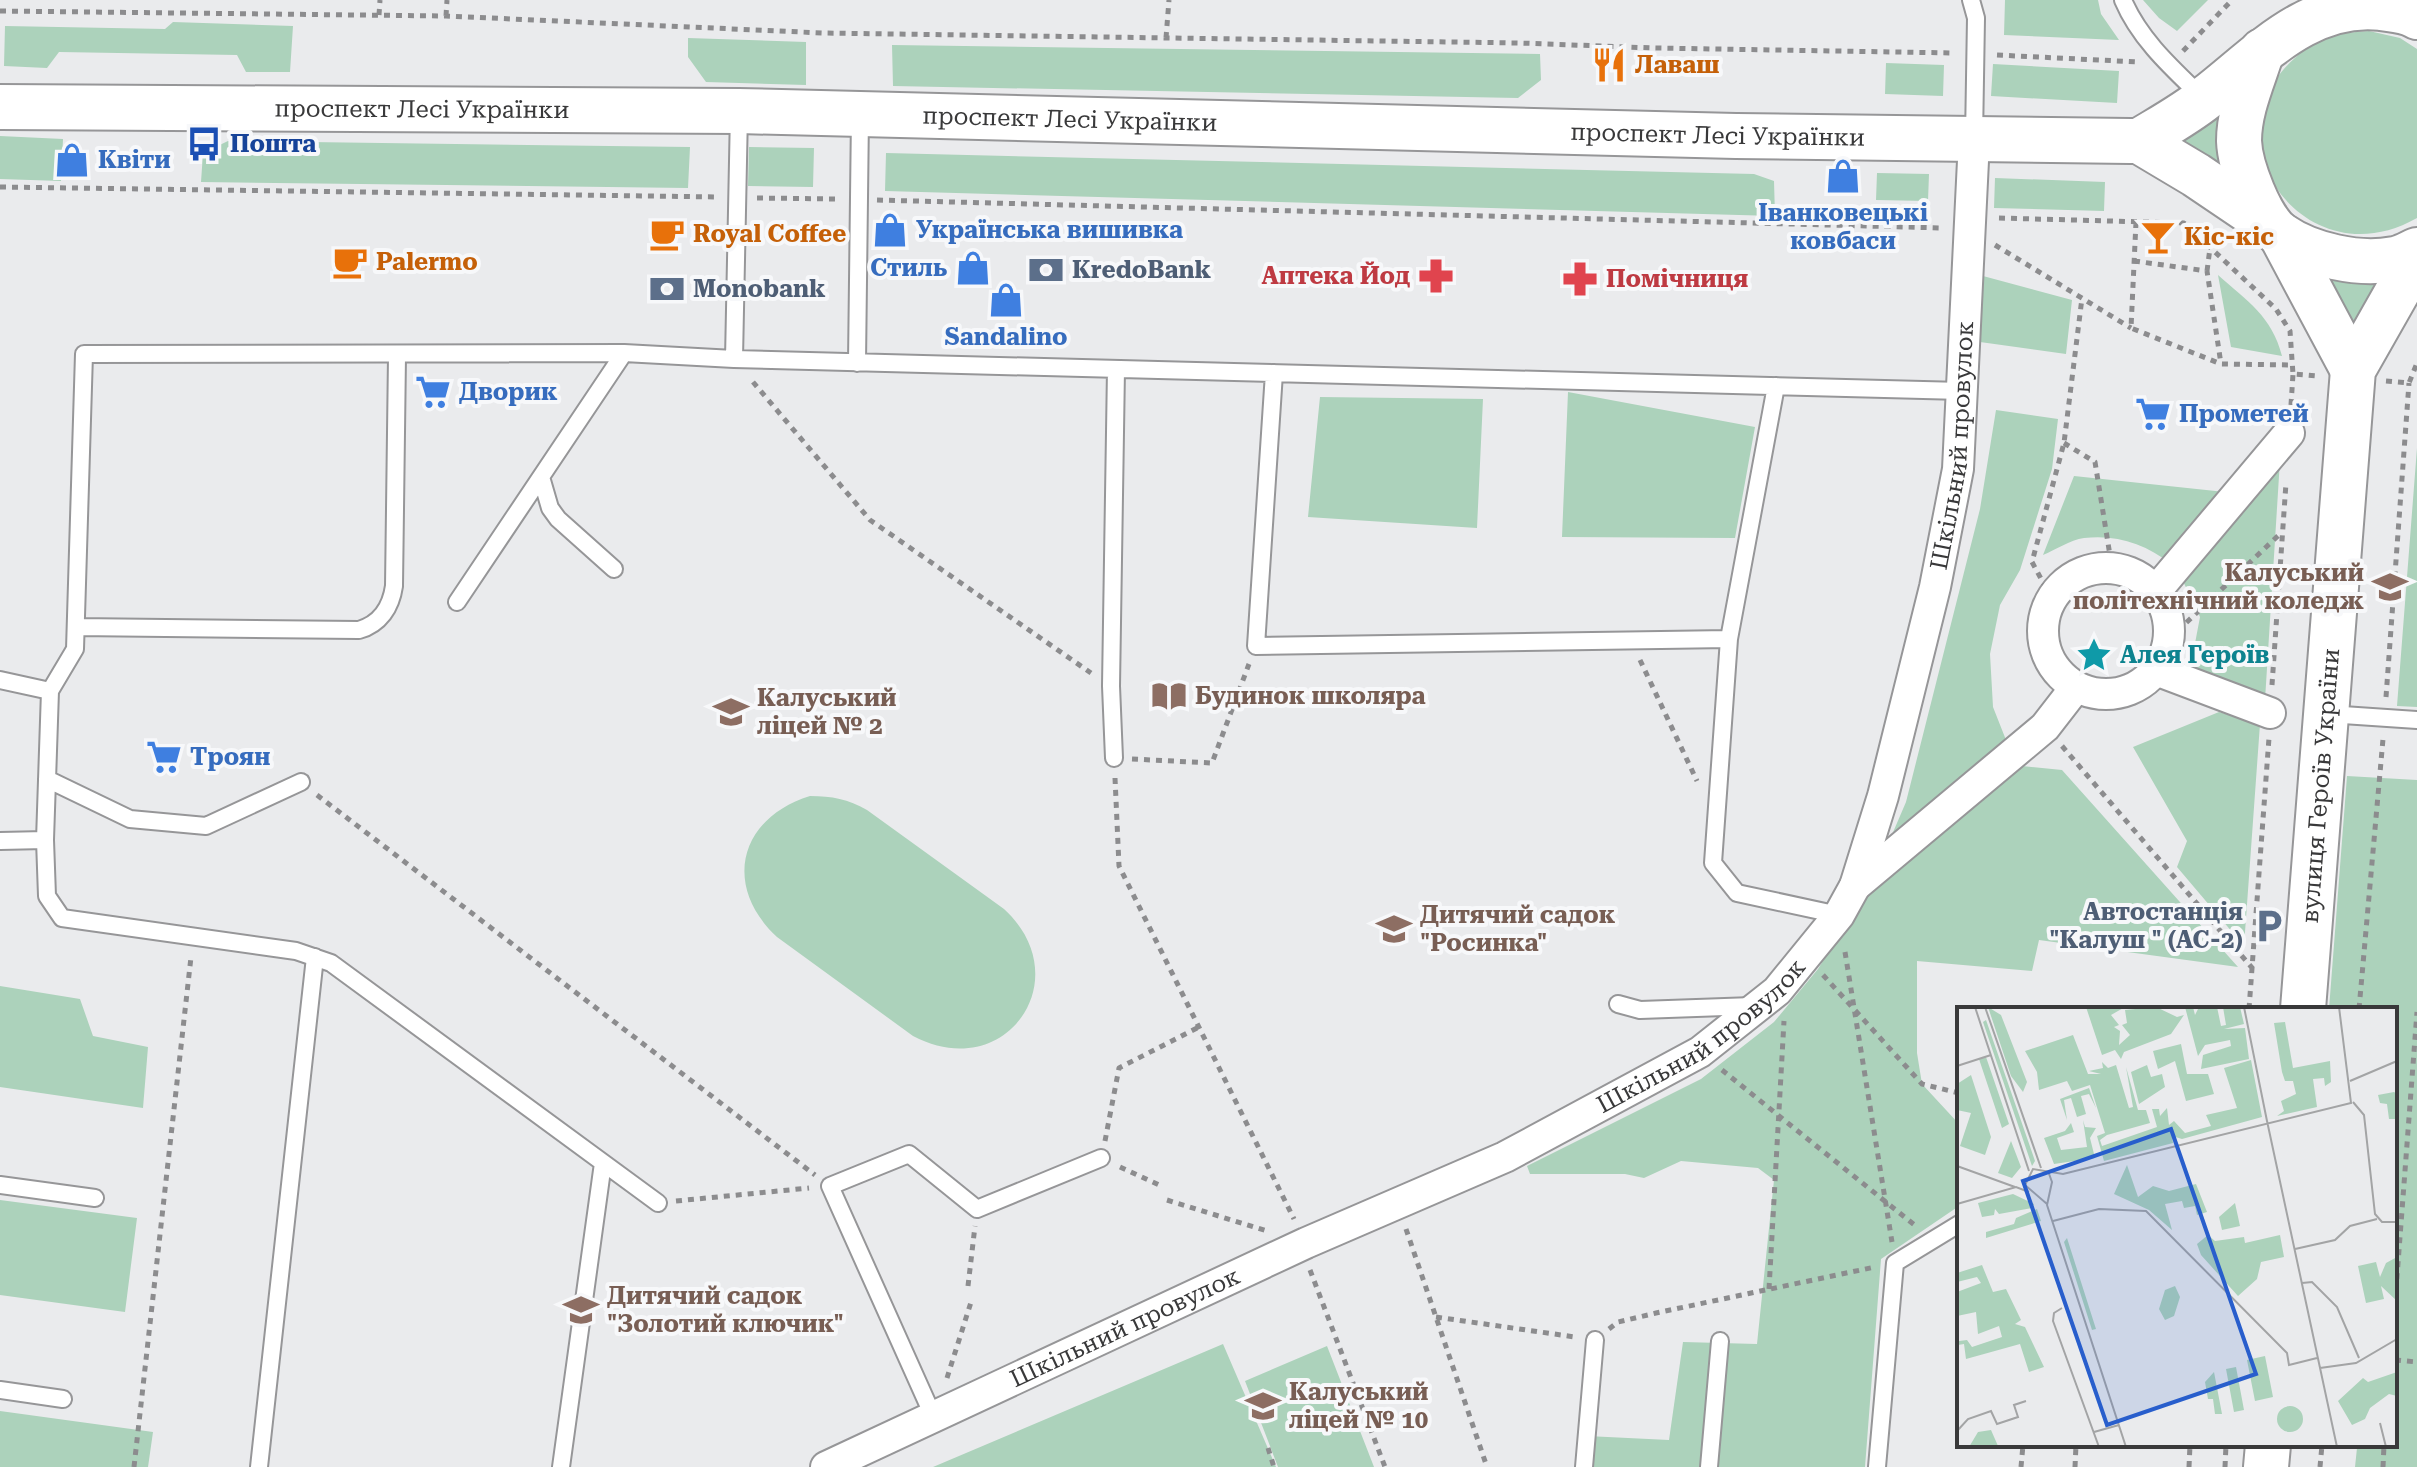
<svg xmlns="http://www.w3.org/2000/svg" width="2417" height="1467" font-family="'Roboto Serif',serif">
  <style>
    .green { fill: #acd2bb }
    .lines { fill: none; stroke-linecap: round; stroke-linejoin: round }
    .lane-casing { stroke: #969698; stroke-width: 20 }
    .street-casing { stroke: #969698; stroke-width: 34 }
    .secondary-casing { stroke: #969698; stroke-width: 48 }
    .path { stroke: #8c8c8e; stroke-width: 5; stroke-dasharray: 6 6; stroke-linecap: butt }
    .lane { stroke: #fff; stroke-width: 16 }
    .street { stroke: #fff; stroke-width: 30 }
    .secondary { stroke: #fff; stroke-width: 44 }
    .labels { text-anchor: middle; stroke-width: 8; stroke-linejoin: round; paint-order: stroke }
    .food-label { font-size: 24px; font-weight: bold; fill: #c56008; stroke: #f7f8fa; text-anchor: start }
    .street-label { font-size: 24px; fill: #39393a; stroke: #f7f8fa }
    .transit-label { font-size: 24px; font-weight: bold; fill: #164399; stroke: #f7f8fa; text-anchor: start }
    .shop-label { font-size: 24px; font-weight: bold; fill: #366cbe; stroke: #f7f8fa; text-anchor: start }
    .service-label { font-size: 24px; font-weight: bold; fill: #4e5e75; stroke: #f7f8fa; text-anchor: start }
    .health-label { font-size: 24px; font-weight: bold; fill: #be3a42; stroke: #f7f8fa; text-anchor: end }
    .education-label { font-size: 24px; font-weight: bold; fill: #785e54; stroke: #f7f8fa; text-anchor: start }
    .culture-label { font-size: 24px; font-weight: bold; fill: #0d838f; stroke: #f7f8fa; text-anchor: start }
    .inset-road { fill: none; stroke: #a3a4a5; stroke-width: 2 }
    .view { fill: #285ecc; fill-opacity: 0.15; stroke: #285ecc; stroke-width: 4 }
    .inset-edge { fill: none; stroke: #39393a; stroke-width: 4 }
  </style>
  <rect width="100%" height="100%" fill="#eaebed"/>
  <path class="green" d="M2005 0H2098L2101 14 2119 40 2004 35Z
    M2143 0H2208L2177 31 2159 18Z
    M173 22 293 26 290 72H246L237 55 59 52 47 68 4 66 5 26 165 29Z
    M2369 31 2400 38 2417 49V218C2305 282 2202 138 2296 57 2307 46 2323 37 2338 34 2348 32 2359 32 2369 31Z
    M688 38 806 42V85L706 82 688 57Z
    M892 45 1540 54 1541 80 1518 98 893 86Z
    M1886 63 1944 65 1943 96 1885 94Z
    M1993 64 2119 71 2117 103 1991 96Z
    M2228 104 2224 178 2161 142Z
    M0 136 63 139 61 181 0 179Z
    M228 141 690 147 688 188 201 182 203 153Z
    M749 147 814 148 813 187 748 186Z
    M886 153 1754 174 1774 181 1775 216 885 191Z
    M1877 173 1929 174 1928 201 1876 200Z
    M1995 178 2105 182 2104 211 1994 208Z
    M2313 268 2395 273 2351 345Z
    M2218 275C2247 301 2272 316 2282 356L2231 347Z
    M1983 276 2072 300 2066 354 1980 342Z
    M1568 392 1755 427 1735 538 1562 537Z
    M1320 397 1483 399 1477 528 1308 517Z
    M1996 410 2058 419 2052 469 2020 570 2000 605 1990 654 1993 707 2006 740 1891 837 1906 802 1980 509Z
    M2417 448V707L2397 706Z
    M2280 460 2265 700 2189 675 2200 617 2182 579Z
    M2074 476 2225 492 2171 564C2146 544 2116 534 2084 538 2070 540 2055 550 2043 555Z
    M2219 712 2260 724 2244 946 2177 867 2187 841 2133 747Z
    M2022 766 2062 770 2238 967 2039 940 2032 971 1917 961V1053L1922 1084 1959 1124V1206L1881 1259 1865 1467H1584L1587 1436 1669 1440 1683 1342 1757 1344 1774 1180 1758 1168 1681 1161 1644 1178 1625 1174H1530L1527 1166 1701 1079 1774 1022 1818 969 1863 896Z
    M2347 776 2417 780V1467H2355L2357 1448 2333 1445H2395V1009H2329Z
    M810 796C832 796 848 799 867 810L1004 909C1080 979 1005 1085 913 1036L777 937C722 886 739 818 810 796Z
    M0 986 80 999 93 1036 148 1047 143 1108 0 1087Z
    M0 1200 137 1218 125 1312 0 1295Z
    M1223 1344 1276 1467H933Z
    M1327 1346 1374 1467H1278L1245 1381Z
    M0 1411 153 1432 148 1467H0Z"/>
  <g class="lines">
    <g class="lane-casing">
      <path id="lane" d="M1971 0 1976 18 1974 138
        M2123 0C2140 40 2173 69 2203 98
        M734 359 739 112
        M857 363 860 115
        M1274 373 1256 646 1729 639
        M1776 386 1729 639 1713 863 1737 893 1839 915
        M541 477 550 508 558 519 614 569
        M457 602 624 353
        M76 627 359 630C380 624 391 607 394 586L397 356
        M0 680 50 691 45 840 0 841
        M50 691 75 649 84 354 624 353 734 359 1962 391
        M2328 714 2417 720
        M1114 758 1111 686 1116 369
        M47 779 130 819 206 826 301 782
        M45 840 47 896 62 918 296 951 331 963 658 1203
        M1618 1004 1640 1010 1753 1006
        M0 1185 95 1198
        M0 1390 63 1399
        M934 1418 830 1186 909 1154 977 1209 1101 1158
        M259 1467 315 957
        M561 1467 603 1163
        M1584 1467 1595 1340
        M1709 1467 1720 1341
        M1877 1467 1895 1263 1959 1224"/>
    </g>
    <g class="street-casing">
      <g id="street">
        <circle cx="2106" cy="631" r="63"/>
        <path d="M2155 592 2289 433"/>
        <path d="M2156 670 2270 713"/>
        <path d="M1855 886 2045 727 2076 687"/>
        <path id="s1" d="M826 1467 1306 1243 1505 1157 1700 1052 1777 991 1839 915 1855 886 1883 796 1935 587 1958 469 1974 140"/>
      </g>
    </g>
    <g class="secondary-casing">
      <g id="secondary">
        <path d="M2262 51C2253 80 2239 110 2239 141 2240 166 2260 220 2281 235 2310 255 2359 266 2394 259 2402 258 2410 253 2417 250"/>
        <path id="s2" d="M0 107 739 111 1736 136 2130 141H2139L2196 175 2270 225"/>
        <path d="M2139 141C2162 127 2186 114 2207 97 2259 57 2308 0 2381 8 2393 10 2406 10 2417 17"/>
        <path d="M2281 235 2353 370"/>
        <path id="s3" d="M2303 1009 2353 370 2417 257"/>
        <path d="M2266 1467 2268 1445"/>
      </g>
    </g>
    <path class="path" d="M0 11 446 16 823 33 1520 43 1654 48 1955 53
      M379 15 380 0
      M446 16 447 0
      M1166 38 1169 0
      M2183 51 2232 0
      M1997 55 2139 62
      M0 187 719 197
      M757 198 839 199
      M877 200 1943 228
      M1999 218 2184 223 2276 309 2290 331 2293 374 2318 376
      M2136 222 2131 328 2221 364 2292 365
      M1995 245 2131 328
      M2134 261 2207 271 2221 364
      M2207 271 2210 248
      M2386 381 2409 383 2417 363
      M753 382 870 520 1091 673
      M2291 405 2293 374
      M2064 443 2095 462 2112 568
      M2052 599 2032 562 2064 443 2082 298
      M2169 639 2282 532
      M1640 660 1697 781
      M2272 685 2286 483
      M2386 697 2409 383
      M2062 746 2253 969
      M1132 759 1212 763 1249 664
      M1115 778 1119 866 1294 1219
      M317 795 815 1175
      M1845 952 1892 1242
      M1823 975 1922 1084 1959 1093
      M2249 1009 2269 738
      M2359 1009 2383 739
      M1722 1070 1917 1227
      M1105 1141 1119 1068 1199 1027
      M1120 1167 1159 1185
      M1167 1200 1267 1231
      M676 1201 809 1188
      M1406 1229 1487 1467
      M1310 1270 1385 1467
      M968 1286 975 1226
      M1769 1289 1784 1021
      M2395 1303 2417 1012
      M1436 1317 1575 1337
      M1609 1329 1618 1322 1656 1313 1875 1267
      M2395 1360 2417 1362
      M947 1378 972 1299
      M1268 1448 1274 1467
      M134 1467 191 957
      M2021 1467 2023 1445
      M2075 1467 2076 1445
      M2189 1467 2190 1445
      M2225 1467 2226 1445
      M2320 1467 2322 1445
      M2383 1467 2384 1445"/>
    <use href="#lane" class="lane"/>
    <use href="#street" class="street"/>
    <use href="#secondary" class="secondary"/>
  </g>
  <defs>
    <g id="restaurant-bare" transform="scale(2.76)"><path d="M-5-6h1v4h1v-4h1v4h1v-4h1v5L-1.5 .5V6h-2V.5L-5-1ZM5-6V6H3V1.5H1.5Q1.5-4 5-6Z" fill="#e8710a" stroke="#f7f8fa" stroke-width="2.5" paint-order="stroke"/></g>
    <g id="bus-bare" transform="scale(2.76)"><path d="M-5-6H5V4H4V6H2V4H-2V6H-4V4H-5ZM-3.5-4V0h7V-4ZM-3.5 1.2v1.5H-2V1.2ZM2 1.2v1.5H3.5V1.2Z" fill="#1a4fb4" stroke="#f7f8fa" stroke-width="2.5" paint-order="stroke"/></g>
    <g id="shop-bare" transform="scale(2.76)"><path d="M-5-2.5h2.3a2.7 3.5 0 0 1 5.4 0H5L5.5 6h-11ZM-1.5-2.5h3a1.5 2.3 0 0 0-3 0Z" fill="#3f7fe0" stroke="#f7f8fa" stroke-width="2.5" paint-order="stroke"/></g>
    <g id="cafe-bare" transform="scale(2.76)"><path d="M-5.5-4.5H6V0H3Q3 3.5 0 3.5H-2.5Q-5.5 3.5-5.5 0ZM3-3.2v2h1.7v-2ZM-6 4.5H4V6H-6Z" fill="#e8710a" stroke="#f7f8fa" stroke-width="2.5" paint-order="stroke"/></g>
    <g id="bar-bare" transform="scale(2.76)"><path d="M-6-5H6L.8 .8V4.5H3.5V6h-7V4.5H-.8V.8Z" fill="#e8710a" stroke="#f7f8fa" stroke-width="2.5" paint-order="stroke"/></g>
    <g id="bank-bare" transform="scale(2.76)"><path d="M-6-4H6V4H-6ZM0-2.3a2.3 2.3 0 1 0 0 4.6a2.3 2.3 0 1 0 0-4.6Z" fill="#5c6f8a" stroke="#f7f8fa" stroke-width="2.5" paint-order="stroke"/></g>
    <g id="pharmacy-bare" transform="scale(2.76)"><path d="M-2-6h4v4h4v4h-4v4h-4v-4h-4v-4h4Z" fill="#e0444e" stroke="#f7f8fa" stroke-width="2.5" paint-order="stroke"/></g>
    <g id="supermarket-bare" transform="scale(2.76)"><path d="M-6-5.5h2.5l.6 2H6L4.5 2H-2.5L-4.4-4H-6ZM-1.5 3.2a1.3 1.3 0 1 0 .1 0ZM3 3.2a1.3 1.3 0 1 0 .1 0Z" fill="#3f7fe0" stroke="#f7f8fa" stroke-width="2.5" paint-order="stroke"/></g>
    <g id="university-bare" transform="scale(2.76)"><path d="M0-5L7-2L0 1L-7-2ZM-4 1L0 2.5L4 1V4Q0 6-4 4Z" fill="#8d6e63" stroke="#f7f8fa" stroke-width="2.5" paint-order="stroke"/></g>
    <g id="sight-bare" transform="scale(2.76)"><path d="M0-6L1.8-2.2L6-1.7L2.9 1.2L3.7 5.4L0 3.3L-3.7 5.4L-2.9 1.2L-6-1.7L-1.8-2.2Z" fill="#0f9aa8" stroke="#f7f8fa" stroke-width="2.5" paint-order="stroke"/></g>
    <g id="library-bare" transform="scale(2.76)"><path d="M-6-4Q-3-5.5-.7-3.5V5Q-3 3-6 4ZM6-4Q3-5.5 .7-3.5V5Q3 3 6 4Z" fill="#8d6e63" stroke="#f7f8fa" stroke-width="2.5" paint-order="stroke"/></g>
    <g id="school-bare" transform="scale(2.76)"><path d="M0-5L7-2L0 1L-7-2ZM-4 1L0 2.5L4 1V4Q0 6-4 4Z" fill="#8d6e63" stroke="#f7f8fa" stroke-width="2.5" paint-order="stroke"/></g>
    <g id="parking-bare" transform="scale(2.76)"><path d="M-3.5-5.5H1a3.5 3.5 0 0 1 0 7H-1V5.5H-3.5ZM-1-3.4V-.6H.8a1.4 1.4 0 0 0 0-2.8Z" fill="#5c6f8a" stroke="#f7f8fa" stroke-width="2.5" paint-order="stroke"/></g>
  </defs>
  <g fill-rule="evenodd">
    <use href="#restaurant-bare" x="1609" y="65"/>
    <use href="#bus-bare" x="204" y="144"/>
    <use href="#shop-bare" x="72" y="160"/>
    <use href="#shop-bare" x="1843" y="176"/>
    <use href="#shop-bare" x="890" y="230"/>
    <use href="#cafe-bare" x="667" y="234"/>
    <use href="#bar-bare" x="2158" y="237"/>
    <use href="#cafe-bare" x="350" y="262"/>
    <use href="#shop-bare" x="973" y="268"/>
    <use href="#bank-bare" x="1046" y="270"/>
    <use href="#pharmacy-bare" x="1436" y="276"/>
    <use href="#pharmacy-bare" x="1580" y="279"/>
    <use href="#bank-bare" x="667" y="289"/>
    <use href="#shop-bare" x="1006" y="300"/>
    <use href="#supermarket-bare" x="433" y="392"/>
    <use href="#supermarket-bare" x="2153" y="414"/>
    <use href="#university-bare" x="2390" y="587"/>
    <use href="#sight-bare" x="2094" y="655"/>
    <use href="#library-bare" x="1169" y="696"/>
    <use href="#school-bare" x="731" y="712"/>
    <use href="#supermarket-bare" x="164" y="757"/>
    <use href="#parking-bare" x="2269" y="926"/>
    <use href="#school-bare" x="1394" y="929"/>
    <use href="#school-bare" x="581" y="1310"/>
    <use href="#school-bare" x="1263" y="1406"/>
  </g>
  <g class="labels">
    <g class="food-label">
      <text x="1635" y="73">Лаваш</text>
      <text x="693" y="242">Royal Coffee</text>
      <text x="2184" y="245">Кіс-кіс</text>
      <text x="376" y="270">Palermo</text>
    </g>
    <g class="street-label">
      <text dy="8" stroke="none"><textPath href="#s2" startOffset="422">проспект Лесі Українки</textPath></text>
      <text dy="8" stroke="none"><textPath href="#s2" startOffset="1070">проспект Лесі Українки</textPath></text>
      <text dy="8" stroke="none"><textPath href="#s2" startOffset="1718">проспект Лесі Українки</textPath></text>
      <text dy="8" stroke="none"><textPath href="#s1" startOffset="1650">Шкільний провулок</textPath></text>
      <text dy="8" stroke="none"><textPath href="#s3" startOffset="224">вулиця Героїв України</textPath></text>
      <text dy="8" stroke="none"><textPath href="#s1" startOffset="978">Шкільний провулок</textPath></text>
      <text dy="8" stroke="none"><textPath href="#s1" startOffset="330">Шкільний провулок</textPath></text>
    </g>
    <g class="transit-label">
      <text x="230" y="152">Пошта</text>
    </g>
    <g class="shop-label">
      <text x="98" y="168">Квіти</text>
      <text x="1843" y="221" text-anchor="middle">Іванковецькі<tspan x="1843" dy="28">ковбаси</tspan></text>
      <text x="916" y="238">Українська вишивка</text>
      <text x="947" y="276" text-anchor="end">Стиль</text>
      <text x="1006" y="345" text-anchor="middle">Sandalino</text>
      <text x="459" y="400">Дворик</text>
      <text x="2179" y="422">Прометей</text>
      <text x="190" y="765">Троян</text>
    </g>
    <g class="service-label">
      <text x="1072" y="278">KredoBank</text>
      <text x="693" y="297">Monobank</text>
      <text x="2243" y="920" text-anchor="end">Автостанція<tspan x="2243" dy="28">"Калуш " (АС-2)</tspan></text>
    </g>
    <g class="health-label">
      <text x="1410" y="284">Аптека Йод</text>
      <text x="1606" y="287" text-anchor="start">Помічниця</text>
    </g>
    <g class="education-label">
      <text x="2364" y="581" text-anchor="end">Калуський<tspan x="2364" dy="28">політехнічний коледж</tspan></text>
      <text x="1195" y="704">Будинок школяра</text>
      <text x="757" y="706">Калуський<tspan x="757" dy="28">ліцей № 2</tspan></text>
      <text x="1420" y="923">Дитячий садок<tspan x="1420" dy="28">"Росинка"</tspan></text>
      <text x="607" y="1304">Дитячий садок<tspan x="607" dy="28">"Золотий ключик"</tspan></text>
      <text x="1289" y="1400">Калуський<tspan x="1289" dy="28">ліцей № 10</tspan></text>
    </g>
    <g class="culture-label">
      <text x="2120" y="663">Алея Героїв</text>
    </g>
  </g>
  <g transform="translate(1957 1007)">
    <rect width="440" height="440" fill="#eaebed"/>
    <path d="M31 0 44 8 70 75 66 85 54 69ZM129 0H168L154 8 162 18 157 20 163 24 162 38 173 28 165 18 170 16 168 3 199 0 220 10 227 8 214 27 167 45 164 52 158 43 145 48ZM228 0H236L238 8 242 0H260L264 19 269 18 266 0H283L287 17 267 22 288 21 292 52 244 62 246 48 274 39 273 33 248 38 241 49ZM29 13 78 154 75 159 26 15ZM328 15 336 61 373 54 374 75 368 79 367 71 356 72 360 100 320 109 327 104 324 94 339 87 336 74H328L325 65 317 16ZM116 28 131 67H144L132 64 146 61 145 55 151 61 159 58 172 101 176 100 169 60 181 103H189L193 116 150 128 143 133 145 139 200 120 195 102H202L203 109 210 101 212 118 217 114 228 126 254 119 249 108 280 101 267 61 294 53 305 110 225 132 215 129 216 136 147 154 140 129 148 126 133 78 115 84 110 74 82 83 80 65 68 44ZM224 37 230 67H251L257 87 229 94 218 54 201 62 196 44ZM29 50 52 117 45 121 22 52ZM190 58 194 70 205 67 208 80 182 97 174 65ZM14 68 34 130 28 148 3 139 14 106 0 103V77ZM132 81 139 101 132 87 124 89 129 107 120 110 114 91 107 93 110 113 103 92ZM437 85 440 87V130V112H432L430 97 423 96 421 88ZM126 113 128 120 139 121 133 131 138 151 97 157 87 131 108 124 114 116 117 125 100 131 104 143 130 140ZM54 134 64 160 55 171 41 166ZM170 158 181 190 196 179 212 184 239 177 250 205 240 208 238 199 227 201 225 194 208 197 215 223 192 203 157 187ZM56 187 77 197 75 201 42 207 38 202 37 208 25 210 21 196ZM278 196 283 219 265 223 262 210ZM80 202 84 214 29 231V225L57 217 59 211ZM251 228 258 234 287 230 288 236 323 228 327 250 304 255 300 272 281 289 244 248 240 237ZM110 231 139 322 135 323 107 235ZM440 250V294L424 279 427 292 409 296 401 259 419 255 423 270 429 256ZM25 258 36 285 49 282 64 313 58 317 68 320 87 360 72 365 63 337 9 352 7 337 1 338 2 334 10 333 15 340 45 330 42 319 21 327 19 305 0 309V285L24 276 20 270 0 275V266ZM218 279 223 290 217 309 208 313 202 302 208 283ZM308 349 316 390 298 394 290 353ZM279 360 287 403 277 405 269 362ZM257 365 265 407H258L256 392H251L248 375ZM440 365V389L432 387 413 401 408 412 395 418 381 394 406 371 411 375ZM320 412a13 13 0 1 1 26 0a13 13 0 1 1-26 0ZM34 423 41 439 56 438 49 440H12L21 425Z" fill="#acd2bb"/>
    <path class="inset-road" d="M18 0 72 164M28 0 84 161M287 0 310 114M0 59 34 48M393 74 440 54M396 95 407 108 418 207 425 215H440M310 114 380 440M0 159 58 180M91 164 95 175 90 198 169 440M0 197 59 180 72 185M90 197 68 178 76 162 106 167 394 96 382 0M96 214 142 202 189 204 330 346 332 358 360 351M338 242 378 233 393 219 420 212M345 276 355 275 380 300 402 351M105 301 97 306 96 314 142 440M363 361 399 356 440 332M423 416 429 440M0 424 11 412 34 404 40 417 61 410 57 398 69 394M137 425 162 418"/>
    <path class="view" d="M214 122 299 367 150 418 66 174Z"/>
    <rect width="440" height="440" class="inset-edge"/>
  </g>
</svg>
